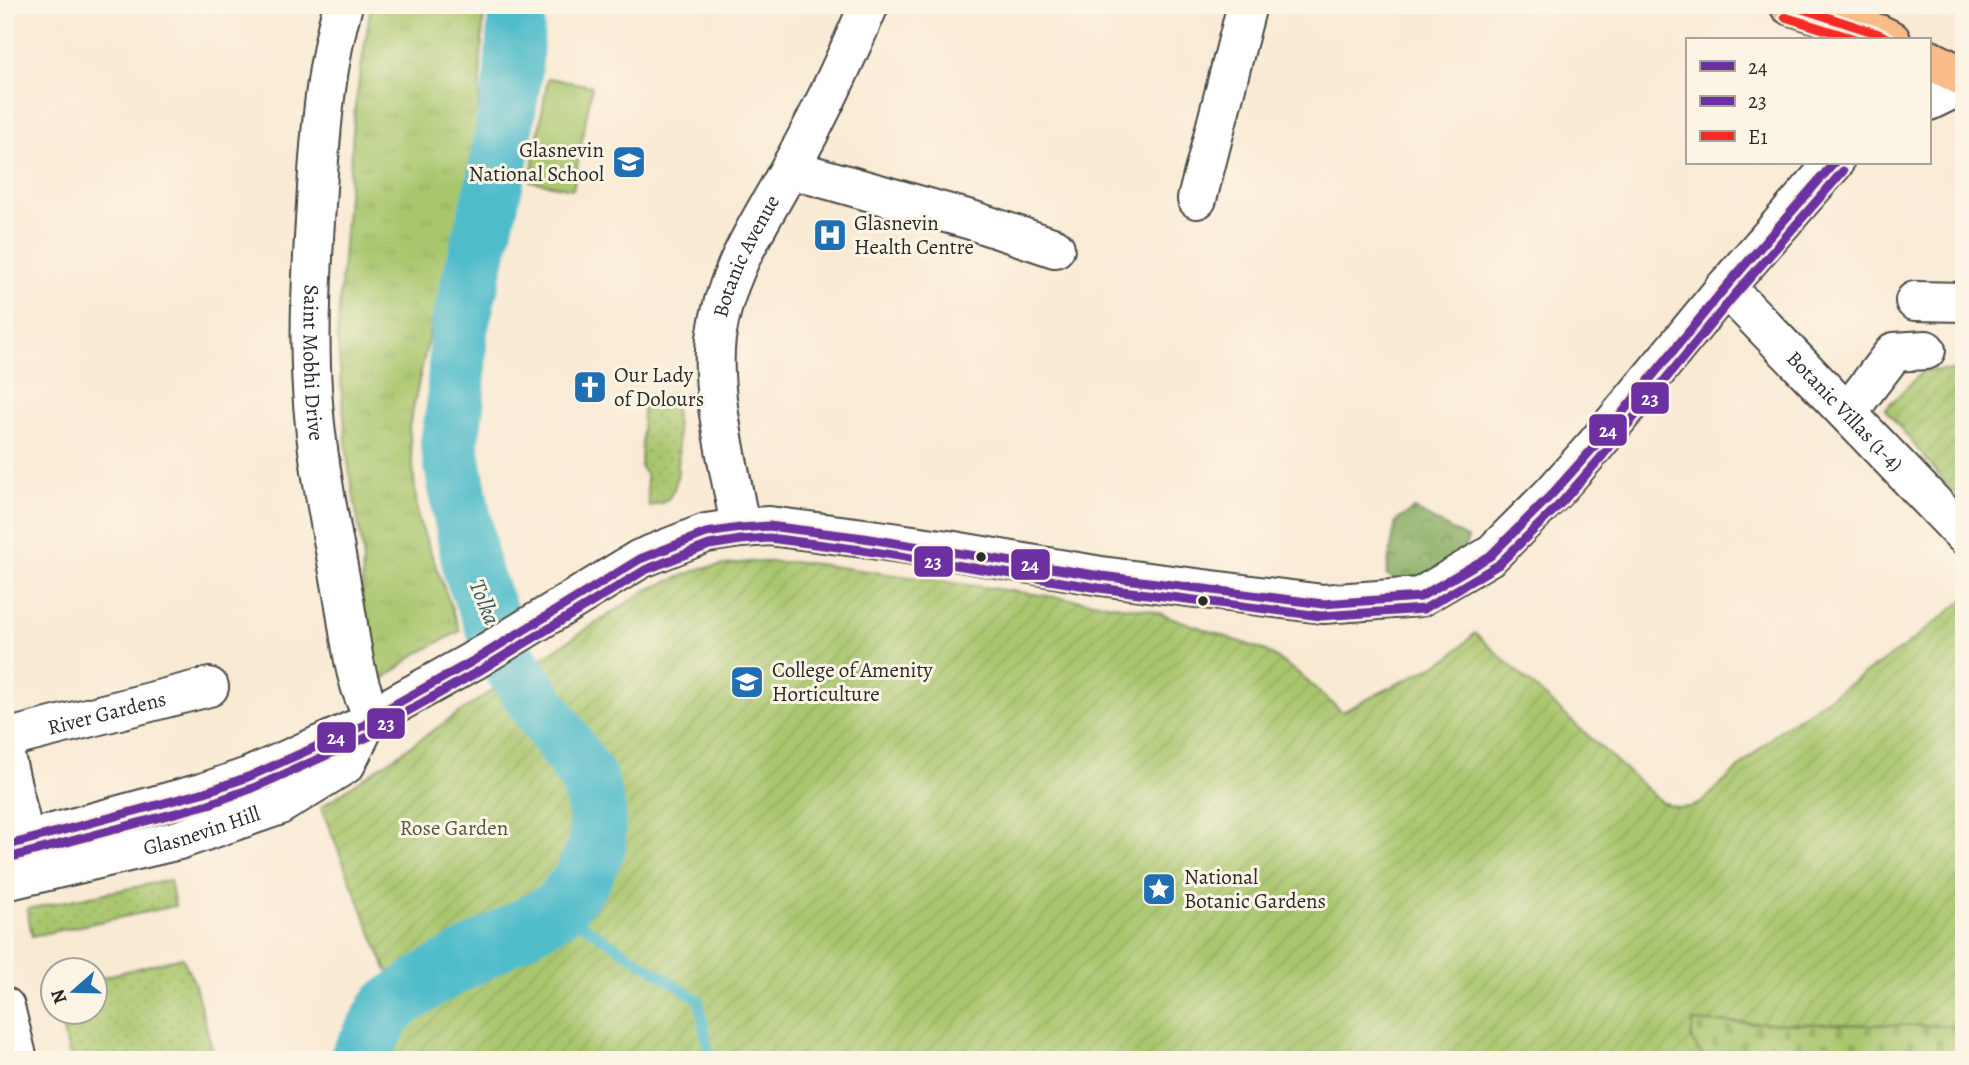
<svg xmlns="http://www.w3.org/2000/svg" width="1969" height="1065" font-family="Alegreya,serif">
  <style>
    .grass { fill: url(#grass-dots); stroke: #6a784c; stroke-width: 2 }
    .forest { fill: url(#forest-crowns); stroke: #586b46; stroke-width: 2 }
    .cemetery { fill: url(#cemetery-stones); stroke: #6a784c; stroke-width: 2 }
    .park { fill: url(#park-tufts); stroke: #6a784c; stroke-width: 2 }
    .garden { fill: url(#garden-furrows); stroke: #6a784c; stroke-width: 2 }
    .pitch { fill: #a9c66d; stroke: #6a784c; stroke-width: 2 }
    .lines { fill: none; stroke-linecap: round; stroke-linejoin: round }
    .stream { stroke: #50bcca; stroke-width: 10 }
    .river { stroke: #50bcca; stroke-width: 58 }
    .minor-casing { stroke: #4a4844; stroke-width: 42 }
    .major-casing { stroke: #4a4844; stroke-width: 42 }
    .minor { stroke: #fff; stroke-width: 38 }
    .major { stroke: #f9bc8a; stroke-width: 38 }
    .bus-1-casing { stroke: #fcf5e5; stroke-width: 14 }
    .bus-2-casing { stroke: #fcf5e5; stroke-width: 14 }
    .bus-3-casing { stroke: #fcf5e5; stroke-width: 14 }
    .bus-4-casing { stroke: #fcf5e5; stroke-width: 14 }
    .bus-1 { stroke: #6c30a1; stroke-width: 9 }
    .bus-2 { stroke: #6c30a1; stroke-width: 9 }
    .bus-3 { stroke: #f52a26; stroke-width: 9 }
    .bus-4 { stroke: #f52a26; stroke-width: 9 }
    .bus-dot { fill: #2b2b2b; stroke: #fcf5e5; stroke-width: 2.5 }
    .labels { text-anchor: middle; stroke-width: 6; stroke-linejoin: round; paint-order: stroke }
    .poi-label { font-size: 21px; fill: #2b2b2b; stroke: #fcf5e5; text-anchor: start }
    .street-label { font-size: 21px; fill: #2b2b2b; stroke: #fcf5e5 }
    .park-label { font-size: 21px; fill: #515a3f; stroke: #fcf5e5 }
    .water-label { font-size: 23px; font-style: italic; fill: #385e63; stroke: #fcf5e5 }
    .line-badge { stroke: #fcf5e5; stroke-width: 2.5 }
    .badge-label { font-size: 19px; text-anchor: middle; font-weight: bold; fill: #fff }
  </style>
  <defs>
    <pattern id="grass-dots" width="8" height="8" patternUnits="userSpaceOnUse" patternTransform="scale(1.75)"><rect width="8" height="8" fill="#a9c66d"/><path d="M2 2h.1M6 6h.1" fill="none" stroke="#92aa5f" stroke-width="1.8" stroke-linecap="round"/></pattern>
    <pattern id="forest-crowns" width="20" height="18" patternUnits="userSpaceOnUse" patternTransform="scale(1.75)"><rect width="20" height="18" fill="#86ab60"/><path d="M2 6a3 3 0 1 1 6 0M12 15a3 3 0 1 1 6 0" fill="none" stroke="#6e8b4f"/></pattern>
    <pattern id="cemetery-stones" width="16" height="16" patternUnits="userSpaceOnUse" patternTransform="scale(1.75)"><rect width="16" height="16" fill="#a9c66d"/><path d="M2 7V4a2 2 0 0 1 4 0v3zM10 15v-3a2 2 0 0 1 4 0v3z" fill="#92aa5f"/></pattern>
    <pattern id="park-tufts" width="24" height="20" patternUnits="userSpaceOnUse" patternTransform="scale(1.75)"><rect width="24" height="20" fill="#a9c66d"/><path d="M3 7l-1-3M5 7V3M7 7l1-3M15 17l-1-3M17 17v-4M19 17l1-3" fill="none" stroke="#92aa5f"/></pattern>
    <pattern id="garden-furrows" width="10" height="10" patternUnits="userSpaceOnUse" patternTransform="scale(1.75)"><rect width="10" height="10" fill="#a9c66d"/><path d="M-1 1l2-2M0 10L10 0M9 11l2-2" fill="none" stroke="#92aa5f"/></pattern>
  </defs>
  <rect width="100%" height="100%" fill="#fcf5e5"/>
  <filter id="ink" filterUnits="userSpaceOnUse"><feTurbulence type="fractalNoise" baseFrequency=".0143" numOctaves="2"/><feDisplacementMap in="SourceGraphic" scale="14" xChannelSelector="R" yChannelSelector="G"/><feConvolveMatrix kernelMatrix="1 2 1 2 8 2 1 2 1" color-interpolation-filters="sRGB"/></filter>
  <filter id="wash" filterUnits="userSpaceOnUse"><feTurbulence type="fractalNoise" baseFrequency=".00686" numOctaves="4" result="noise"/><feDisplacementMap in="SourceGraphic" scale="28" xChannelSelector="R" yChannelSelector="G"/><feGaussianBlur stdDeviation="1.57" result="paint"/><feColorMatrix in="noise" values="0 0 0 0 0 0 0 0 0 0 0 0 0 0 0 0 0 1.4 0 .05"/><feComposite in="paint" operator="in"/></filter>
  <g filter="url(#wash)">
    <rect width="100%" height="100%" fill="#f9ead4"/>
    <path class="grass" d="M673 393C675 418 688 485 665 501 661 503 654 505 649 507L646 474 641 468 643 408Z
      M170 880 175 906 32 936 27 909Z
      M182 957 194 982 215 1060H71L58 1013 94 1012 95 979Z"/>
    <path class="forest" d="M1414 509 1468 539 1460 558 1405 583 1386 575 1396 521Z"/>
    <path class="cemetery" d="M1692 1022 1964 1026V1060H1705L1691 1039Z"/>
    <path class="park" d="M371 5H484L475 173 433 317 409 427 418 518 460 631 415 655 381 681 366 667 361 637 363 551 348 463 337 334 355 107Z"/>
    <path class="garden" d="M1924 370 1964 371V506L1885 409Z
      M750 562H802L1150 610 1266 651 1297 672 1342 712 1449 658 1475 633 1660 801C1676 809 1685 810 1701 803L1780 730 1904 647 1964 600V1026L1693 1022 1691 1039 1705 1060H384L420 994 386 969 321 807 488 693 647 590 702 568Z"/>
    <path class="pitch" d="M548 78 592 86 573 189 530 181Z"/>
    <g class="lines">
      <path class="stream" d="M558 909 699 1000 710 1060"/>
      <path class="river" d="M358 1060 387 1008 430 979 558 909 582 879 597 847V812L589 780 508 660 472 571 449 443 455 408 459 329 496 177 513 75 517 5"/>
    </g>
  </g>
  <g filter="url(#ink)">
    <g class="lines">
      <g class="minor-casing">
        <g id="minor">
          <path id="s1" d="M343 5C326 64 321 127 317 188 313 255 308 322 312 389 316 458 331 526 343 594 350 630 353 685 374 716"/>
          <path d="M1929 101 1964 84"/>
          <path d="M790 169 971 220 1055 248"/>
          <path d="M1197 199 1247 5"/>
          <path id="s2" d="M1724 289 1744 306 1964 535"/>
          <path d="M1915 301 1964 302"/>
          <path d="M1845 411 1855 403 1894 352 1926 350"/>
          <path id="s3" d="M740 528C731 470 709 395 716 338 725 272 759 225 790 168 820 116 845 61 869 5"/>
          <path id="s4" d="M5 739 209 687"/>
          <path d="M5 756 25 841"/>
          <path d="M5 846 205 792 248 777 365 725 374 716 473 661 640 559 706 533 740 528 769 526 864 538 948 550 1101 576 1323 604 1420 597 1490 556 1553 493 1594 447 1724 289 1834 163"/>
          <path id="s5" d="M5 881 179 840 278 806 346 764 365 725"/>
          <path d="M5 1007 18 1060"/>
        </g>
      </g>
      <g class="major-casing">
        <path id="major" d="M1789 5 1879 34 1891 40
          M1929 59 1964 77"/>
      </g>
      <use href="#minor" class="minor"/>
      <use href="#major" class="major"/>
      <g class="bus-1-casing">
        <path id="bus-1" d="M5 846 205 792 248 777 365 725 374 716 473 661 640 559 706 533 740 528 769 526 864 538 1101 576 1323 604 1420 597 1490 556 1553 493 1594 447 1724 289 1834 163"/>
      </g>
      <g class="bus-2-casing">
        <path id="bus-2" d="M8 858 209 804 253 788 370 736 381 726 479 671 645 570 709 545 741 540 769 538 862 550 1099 588 1321 616 1424 609 1498 565 1562 502 1603 455 1733 297 1843 171"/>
      </g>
      <g class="bus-3-casing">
        <path id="bus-3" d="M1790 5 1879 34 1891 40"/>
      </g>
      <g class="bus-4-casing">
        <path id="bus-4" d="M1785 17 1858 40"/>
      </g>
      <use href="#bus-1" class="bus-1"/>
      <use href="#bus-2" class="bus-2"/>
      <use href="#bus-3" class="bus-3"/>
      <use href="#bus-4" class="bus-4"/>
    </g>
  </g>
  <defs>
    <g id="school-square" transform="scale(1.75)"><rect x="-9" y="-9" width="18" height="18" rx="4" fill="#1f6fb2" stroke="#fcf5e5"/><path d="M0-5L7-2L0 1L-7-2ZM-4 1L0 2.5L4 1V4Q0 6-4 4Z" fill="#fff"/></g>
    <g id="hospital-square" transform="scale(1.75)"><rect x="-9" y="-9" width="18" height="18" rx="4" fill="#1f6fb2" stroke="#fcf5e5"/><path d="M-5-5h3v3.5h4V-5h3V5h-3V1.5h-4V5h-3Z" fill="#fff"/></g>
    <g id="church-square" transform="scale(1.75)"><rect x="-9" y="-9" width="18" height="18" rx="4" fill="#1f6fb2" stroke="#fcf5e5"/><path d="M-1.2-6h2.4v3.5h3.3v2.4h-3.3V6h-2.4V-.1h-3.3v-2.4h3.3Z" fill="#fff"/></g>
    <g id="university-square" transform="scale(1.75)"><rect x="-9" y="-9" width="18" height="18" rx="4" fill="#1f6fb2" stroke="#fcf5e5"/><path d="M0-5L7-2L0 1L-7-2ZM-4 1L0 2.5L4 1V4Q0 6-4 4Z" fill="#fff"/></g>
    <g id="sight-square" transform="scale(1.75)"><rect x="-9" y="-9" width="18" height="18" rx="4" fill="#1f6fb2" stroke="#fcf5e5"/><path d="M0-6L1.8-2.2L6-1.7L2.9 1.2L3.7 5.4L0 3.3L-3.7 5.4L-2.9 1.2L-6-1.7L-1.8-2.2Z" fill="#fff"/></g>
  </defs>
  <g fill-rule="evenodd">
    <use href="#school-square" x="629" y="162"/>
    <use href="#hospital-square" x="830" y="235"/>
    <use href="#church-square" x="590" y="387"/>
    <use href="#university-square" x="747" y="682"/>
    <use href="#sight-square" x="1159" y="889"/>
  </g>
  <g class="bus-dot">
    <circle cx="981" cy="557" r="6"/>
    <circle cx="1203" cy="601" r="6"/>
  </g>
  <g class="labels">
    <g class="poi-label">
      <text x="604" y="157" text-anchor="end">Glasnevin<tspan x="604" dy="24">National School</tspan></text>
      <text x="854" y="230">Glasnevin<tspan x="854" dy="24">Health Centre</tspan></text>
      <text x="614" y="382">Our Lady<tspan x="614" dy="24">of Dolours</tspan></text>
      <text x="772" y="677">College of Amenity<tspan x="772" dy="24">Horticulture</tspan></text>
      <text x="1184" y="884">National<tspan x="1184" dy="24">Botanic Gardens</tspan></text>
    </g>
    <g class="street-label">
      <text dy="7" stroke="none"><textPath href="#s3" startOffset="280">Botanic Avenue</textPath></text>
      <text dy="7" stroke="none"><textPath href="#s1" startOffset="360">Saint Mobhi Drive</textPath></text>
      <text dy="7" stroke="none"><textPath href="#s2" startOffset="172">Botanic Villas (1-4)</textPath></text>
      <text dy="7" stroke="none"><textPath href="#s4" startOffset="105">River Gardens</textPath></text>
      <text dy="7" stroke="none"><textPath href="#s5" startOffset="203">Glasnevin Hill</textPath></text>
    </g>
    <g class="park-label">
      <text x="454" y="835">Rose Garden</text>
    </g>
    <g class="water-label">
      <text transform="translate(485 602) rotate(68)" y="8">Tolka</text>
    </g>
  </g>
  <g class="line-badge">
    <rect x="1630" y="381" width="40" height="34" rx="7" fill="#6c30a1"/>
    <rect x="1588" y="413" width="40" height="34" rx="7" fill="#6c30a1"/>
    <rect x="913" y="545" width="41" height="33" rx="7" fill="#6c30a1"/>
    <rect x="1010" y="548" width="41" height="33" rx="7" fill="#6c30a1"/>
    <rect x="366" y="707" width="40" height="33" rx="7" fill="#6c30a1"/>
    <rect x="316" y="721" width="41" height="33" rx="7" fill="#6c30a1"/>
  </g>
  <g class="badge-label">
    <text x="1650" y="405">23</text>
    <text x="1608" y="437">24</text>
    <text x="933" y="568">23</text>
    <text x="1030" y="571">24</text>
    <text x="386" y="730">23</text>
    <text x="336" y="744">24</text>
  </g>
  <rect width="1969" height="1065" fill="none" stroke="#fcf5e5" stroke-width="28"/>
  <rect x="1686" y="38" width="245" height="126" fill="#fcf5e5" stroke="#a8a49b" stroke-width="2"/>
  <rect x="1700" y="61" width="35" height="10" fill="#6c30a1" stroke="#a8a49b" stroke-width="2"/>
  <text x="1748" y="74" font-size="21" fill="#2b2b2b">24</text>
  <rect x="1700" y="96" width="35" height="10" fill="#6c30a1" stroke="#a8a49b" stroke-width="2"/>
  <text x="1748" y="108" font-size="21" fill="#2b2b2b">23</text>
  <rect x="1700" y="131" width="35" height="10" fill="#f52a26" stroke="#a8a49b" stroke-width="2"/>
  <text x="1748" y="144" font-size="21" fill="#2b2b2b">E1</text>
  <g transform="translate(74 991) rotate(250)"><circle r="33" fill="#fcf5e5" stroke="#a8a49b" stroke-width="2"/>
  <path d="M0-5L12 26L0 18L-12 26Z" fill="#1f6fb2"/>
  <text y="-10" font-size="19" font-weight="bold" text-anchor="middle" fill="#2b2b2b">N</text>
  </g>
</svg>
